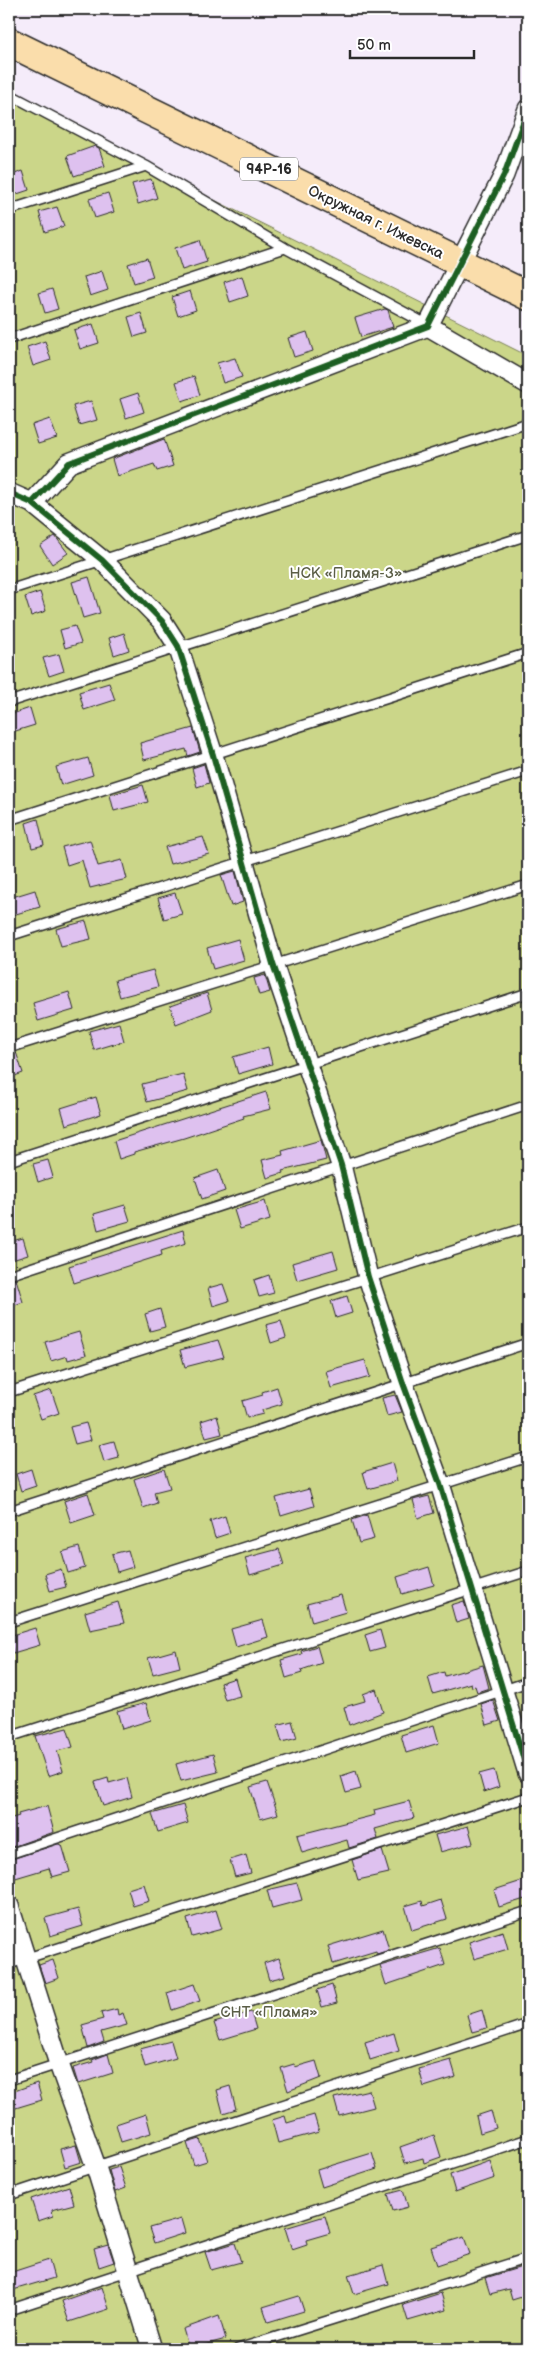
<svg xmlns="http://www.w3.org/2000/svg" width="537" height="2358" font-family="'Balsamiq Sans',sans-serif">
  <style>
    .green { fill: #cbd689; stroke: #7b805a }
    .building { fill: #dec1ef; stroke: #2b2b2b }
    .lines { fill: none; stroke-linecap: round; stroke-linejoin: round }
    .lane-casing { stroke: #2b2b2b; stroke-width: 12 }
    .street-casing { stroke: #2b2b2b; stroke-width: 22 }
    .primary-casing { stroke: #2b2b2b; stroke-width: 31 }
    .lane { stroke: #fff; stroke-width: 9 }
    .street { stroke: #fff; stroke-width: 19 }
    .primary { stroke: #faddab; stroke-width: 28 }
    .cycleway-casing { stroke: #fff; stroke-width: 9 }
    .cycleway { stroke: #1b5e20; stroke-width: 6 }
    .labels { text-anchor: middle; stroke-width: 4; stroke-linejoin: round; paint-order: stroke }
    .shield { fill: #fff; stroke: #6b6b6b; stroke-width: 1 }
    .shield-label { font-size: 14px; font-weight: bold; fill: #2b2b2b }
    .street-label { font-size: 15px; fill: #2b2b2b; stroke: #fff }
    .park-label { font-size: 15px; fill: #5b5e47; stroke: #fff }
  </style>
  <rect width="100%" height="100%" fill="#f5ecfa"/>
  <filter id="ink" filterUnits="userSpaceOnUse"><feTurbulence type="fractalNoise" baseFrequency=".02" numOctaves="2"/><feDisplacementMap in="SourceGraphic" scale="10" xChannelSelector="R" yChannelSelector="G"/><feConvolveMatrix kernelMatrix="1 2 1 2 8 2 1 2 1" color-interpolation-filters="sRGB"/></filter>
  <g filter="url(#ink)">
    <path class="green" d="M9 94 146 166 528 356V2349H9Z"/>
    <path class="building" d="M95 146 99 148 105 166 74 176 67 156Z
      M23 171 29 190 11 196 9 176Z
      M151 179 157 198 138 204 132 184Z
      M108 193 114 212 95 218 89 199Z
      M57 207 64 226 45 232 39 212Z
      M200 240 207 262 182 270 175 248Z
      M147 258 153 277 134 283 128 264Z
      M102 271 108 290 90 296 84 277Z
      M242 276 248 296 230 302 224 282Z
      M52 289 58 309 45 313 39 293Z
      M190 291 196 310 178 316 172 297Z
      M385 309 388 310 393 327 361 337 355 318Z
      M141 313 147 333 134 337 128 317Z
      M93 324 99 343 80 349 74 330Z
      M307 332 313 351 294 357 288 338Z
      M45 341 51 360 33 366 27 347Z
      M235 358 242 377 223 383 217 363Z
      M194 376 200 395 182 401 176 382Z
      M138 393 144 412 126 418 120 399Z
      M91 401 97 420 79 425 73 406Z
      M50 419 57 438 38 444 32 425Z
      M164 439 173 466 157 471 154 464 117 476 112 459Z
      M55 536 68 553 52 564 40 546Z
      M89 577 100 613 83 618 72 582Z
      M40 592 46 611 31 616 25 597Z
      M75 626 81 643 65 648 60 630Z
      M124 633 129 650 114 655 109 638Z
      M59 654 64 671 49 676 43 658Z
      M109 683 115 700 84 710 79 692Z
      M30 708 35 725 9 733V715Z
      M193 728 200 752 188 756 186 749 144 760 140 743Z
      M88 758 93 775 61 785 56 767Z
      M204 764 209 783 197 787 192 768Z
      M143 785 148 802 114 811 110 795Z
      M38 819 44 845 32 848 26 823Z
      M203 837 209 854 170 864 165 847Z
      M90 840 98 866 122 860 127 879 90 888 82 860 67 865 62 847Z
      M235 871 243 902 231 906 221 875Z
      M35 890 40 907 9 916V898Z
      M175 893 182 914 164 919 158 898Z
      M86 921 91 939 61 946 56 929Z
      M238 939 244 960 213 969 207 948Z
      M153 970 158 987 120 997 115 980Z
      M265 975 270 992 259 995 254 978Z
      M69 992 74 1010 38 1021 33 1003Z
      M207 993 212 1010 176 1024 170 1006Z
      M119 1023 124 1041 94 1050 89 1031Z
      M268 1047 272 1064 238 1074 233 1057Z
      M16 1052 23 1073 9 1078V1054Z
      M183 1074 188 1091 147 1102 142 1084Z
      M266 1092 271 1109 243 1116 244 1118 184 1138 134 1152V1154L119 1159 114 1141Z
      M96 1097 101 1114 66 1125 61 1108Z
      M321 1140 326 1160 282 1171 283 1173 267 1178 262 1160 283 1155 282 1151Z
      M48 1160 53 1177 38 1182 33 1164Z
      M218 1170 225 1191 202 1199 195 1178Z
      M265 1201 270 1220 240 1229 234 1210Z
      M125 1205 130 1221 98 1230 94 1214Z
      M183 1230 186 1243 161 1251 162 1255 74 1283 69 1266Z
      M23 1238 28 1255 12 1260 9 1242Z
      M333 1251 338 1268 297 1280 292 1263Z
      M269 1275 274 1293 259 1297 254 1280Z
      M16 1279 23 1302 9 1307V1281Z
      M223 1284 229 1301 213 1306 208 1288Z
      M347 1296 352 1313 336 1318 331 1301Z
      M160 1309 165 1327 150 1331 145 1314Z
      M281 1321 286 1338 271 1343 266 1325Z
      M79 1332 86 1355 68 1360 67 1356 51 1361 45 1342Z
      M218 1340 224 1357 185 1367 180 1350Z
      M365 1360 370 1377 331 1388 326 1371Z
      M277 1387 282 1404 262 1410 263 1414 247 1418 242 1401 263 1395 262 1392Z
      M51 1390 59 1413 41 1419 33 1396Z
      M395 1395 402 1412 387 1416 382 1398Z
      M217 1416 222 1434 206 1438 201 1421Z
      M86 1423 91 1440 75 1444 70 1427Z
      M114 1441 119 1458 104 1462 99 1445Z
      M392 1463 397 1481 368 1489 363 1472Z
      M31 1469 36 1486 21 1491 16 1474Z
      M164 1469 170 1488 154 1492 157 1503 143 1508 134 1479Z
      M309 1489 314 1506 281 1516 276 1498Z
      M88 1493 95 1515 71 1523 64 1501Z
      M429 1496 434 1513 418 1518 413 1500Z
      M367 1515 374 1539 359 1543 352 1520Z
      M225 1516 230 1533 215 1538 210 1521Z
      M79 1547 85 1568 68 1573 62 1552Z
      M279 1549 284 1565 250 1575 245 1558Z
      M128 1550 133 1567 117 1572 112 1554Z
      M429 1567 434 1585 402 1594 397 1577Z
      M61 1569 66 1587 50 1591 45 1574Z
      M341 1595 346 1612 312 1622 307 1604Z
      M464 1601 469 1619 456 1623 451 1605Z
      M118 1602 124 1623 90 1630 85 1612Z
      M263 1620 268 1637 236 1647 231 1629Z
      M35 1628 40 1645 13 1653 9 1636Z
      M380 1630 385 1648 370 1652 365 1635Z
      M317 1646 322 1663 301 1670 302 1673 286 1678 281 1660 302 1654 301 1651Z
      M176 1650 180 1667 153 1674 148 1658Z
      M483 1665 489 1688 477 1692 475 1686 472 1687 471 1683 433 1694 428 1677 444 1672 445 1676Z
      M235 1678 240 1696 225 1700 220 1683Z
      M376 1689 383 1712 349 1725 344 1707 365 1701 363 1694Z
      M493 1700 500 1721 487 1725 481 1704Z
      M146 1703 151 1720 122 1729 117 1711Z
      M292 1721 297 1738 282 1742 277 1725Z
      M434 1725 439 1743 406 1753 401 1735Z
      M67 1728 73 1747 57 1751 63 1771 48 1776 35 1736Z
      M213 1754 218 1772 181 1781 176 1764Z
      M494 1770 499 1787 484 1792 479 1774Z
      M356 1771 361 1789 346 1793 341 1776Z
      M108 1778 109 1783 127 1778 132 1797 103 1806 95 1782Z
      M267 1782 278 1814 260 1819 250 1787Z
      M409 1801 414 1818 375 1829 378 1839 349 1848 347 1840 302 1853 297 1835 375 1815 374 1810Z
      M183 1805 188 1823 158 1832 152 1814Z
      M47 1806 54 1832 9 1848V1819L19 1816 18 1814Z
      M468 1826 473 1843 440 1852 435 1835Z
      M58 1844 62 1845 70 1872 52 1877 49 1868 12 1879 9 1860Z
      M382 1850 389 1873 358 1880 352 1860Z
      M246 1855 251 1873 235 1877 230 1860Z
      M528 1879V1898L499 1907 494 1890Z
      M297 1883 302 1900 272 1908 267 1890Z
      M144 1884 149 1901 133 1906 128 1889Z
      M441 1900 447 1919 412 1930 405 1906 422 1901 423 1906Z
      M78 1909 83 1926 50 1936 45 1918Z
      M216 1910 222 1929 192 1937 187 1919Z
      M383 1929 389 1950 377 1954 376 1951 333 1964 328 1946Z
      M503 1931 508 1949 474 1959 469 1942Z
      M440 1948 445 1965 386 1985 380 1966Z
      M279 1958 285 1976 269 1980 264 1963Z
      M53 1960 59 1978 45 1983 39 1965Z
      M194 1984 200 2001 172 2010 167 1993Z
      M332 1985 337 2003 322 2007 317 1990Z
      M117 2009 118 2015 123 2013 127 2025 101 2032 104 2042 88 2048 82 2025 103 2019 101 2013Z
      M482 2010 487 2028 472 2032 467 2015Z
      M251 2012 256 2029 220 2040 214 2023Z
      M394 2033 399 2051 370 2060 365 2042Z
      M171 2041 176 2058 145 2067 140 2049Z
      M108 2054 113 2073 78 2084 73 2068 93 2062 92 2060Z
      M451 2060 456 2077 424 2087 419 2069Z
      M316 2061 321 2078 288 2091 281 2068 294 2064 295 2067Z
      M37 2083 42 2100 9 2110V2093Z
      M230 2086 236 2109 223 2113 217 2090Z
      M369 2090 374 2107 339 2116 334 2098Z
      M491 2111 496 2128 480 2133 476 2116Z
      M146 2114 151 2133 121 2142 116 2124Z
      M314 2115 319 2132 278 2143 272 2120 285 2116 287 2123Z
      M434 2135 441 2157 424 2163 423 2158 405 2163 400 2147Z
      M200 2139 207 2161 194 2165 187 2143Z
      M76 2145 81 2162 65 2167 60 2149Z
      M372 2153 377 2169 322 2187 317 2170Z
      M490 2161 495 2178 455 2192 450 2175Z
      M119 2167 126 2188 115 2192 109 2170Z
      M69 2186 74 2204 52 2210 53 2216 38 2221 31 2199Z
      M403 2190 408 2207 393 2211 388 2194Z
      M325 2216 330 2233 306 2240 307 2245 292 2250 285 2228Z
      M181 2219 185 2233 154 2243 149 2228Z
      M464 2237 470 2254 437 2265 431 2247Z
      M235 2243 241 2262 211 2270 205 2252Z
      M108 2245 114 2262 99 2267 94 2249Z
      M49 2260 54 2278 13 2290 9 2273Z
      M383 2265 388 2284 354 2294 348 2275Z
      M522 2267 528 2295 512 2300 509 2289 490 2294 485 2278Z
      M102 2287 109 2309 69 2322 62 2301Z
      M441 2293 446 2310 408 2321 403 2305Z
      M299 2296 304 2311 268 2322 263 2307Z
      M219 2316 226 2339 189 2349 183 2329Z"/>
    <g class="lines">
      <g class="lane-casing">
        <path id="lane" d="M9 94 146 166 285 248 428 325
          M9 210 146 166
          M9 339 285 248
          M9 590 528 423
          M9 702 528 535
          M9 820 528 653
          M9 936 528 771
          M9 1048 528 885
          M9 1161 528 993
          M9 1275 528 1105
          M9 1392 528 1227
          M9 1511 528 1343
          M9 1622 528 1457
          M9 1737 528 1571
          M9 1854 528 1682
          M9 1964 528 1797
          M9 2080 528 1911
          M9 2195 528 2024
          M9 2310 528 2139
          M238 2349 528 2258"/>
      </g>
      <g class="street-casing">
        <path id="street" d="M428 326 528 384
          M9 493 32 503 102 560 162 621 178 646 213 755 273 964 341 1165 368 1277 403 1383 440 1484 528 1773
          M32 503 69 463 428 326 504 175 528 109
          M9 1906 59 2064 96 2167 152 2349"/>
      </g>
      <g class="primary-casing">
        <path id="primary" d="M9 42 528 296"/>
      </g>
      <use href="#lane" class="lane"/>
      <use href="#street" class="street"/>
      <use href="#primary" class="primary"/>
      <g class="cycleway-casing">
        <path id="cycleway" d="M9 493 32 503 102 560 162 621 178 646 213 755 273 964 341 1165 368 1277 403 1383 440 1484 528 1773
          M32 503 69 463 428 326 504 175 528 109"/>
      </g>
      <use href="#cycleway" class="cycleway"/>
    </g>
  </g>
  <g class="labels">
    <rect class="shield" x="240" y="157.5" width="58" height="23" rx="4"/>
    <g class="shield-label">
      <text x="269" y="174">94Р-16</text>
    </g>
    <g class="street-label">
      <text transform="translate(376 222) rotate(26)" y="5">Окружная г. Ижевска</text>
    </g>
    <g class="park-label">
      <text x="346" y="578">НСК «Пламя-3»</text>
      <text x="269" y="2017">СНТ «Пламя»</text>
    </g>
  </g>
  <rect width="537" height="2358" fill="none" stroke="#fff" stroke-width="30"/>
  <rect x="15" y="15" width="507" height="2328" fill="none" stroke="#2b2b2b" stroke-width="2" filter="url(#ink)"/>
  <path d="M350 50v8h124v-8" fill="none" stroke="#2b2b2b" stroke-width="2.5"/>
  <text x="357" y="50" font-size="15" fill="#2b2b2b" stroke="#ffffff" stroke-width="4" paint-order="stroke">50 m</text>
</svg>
